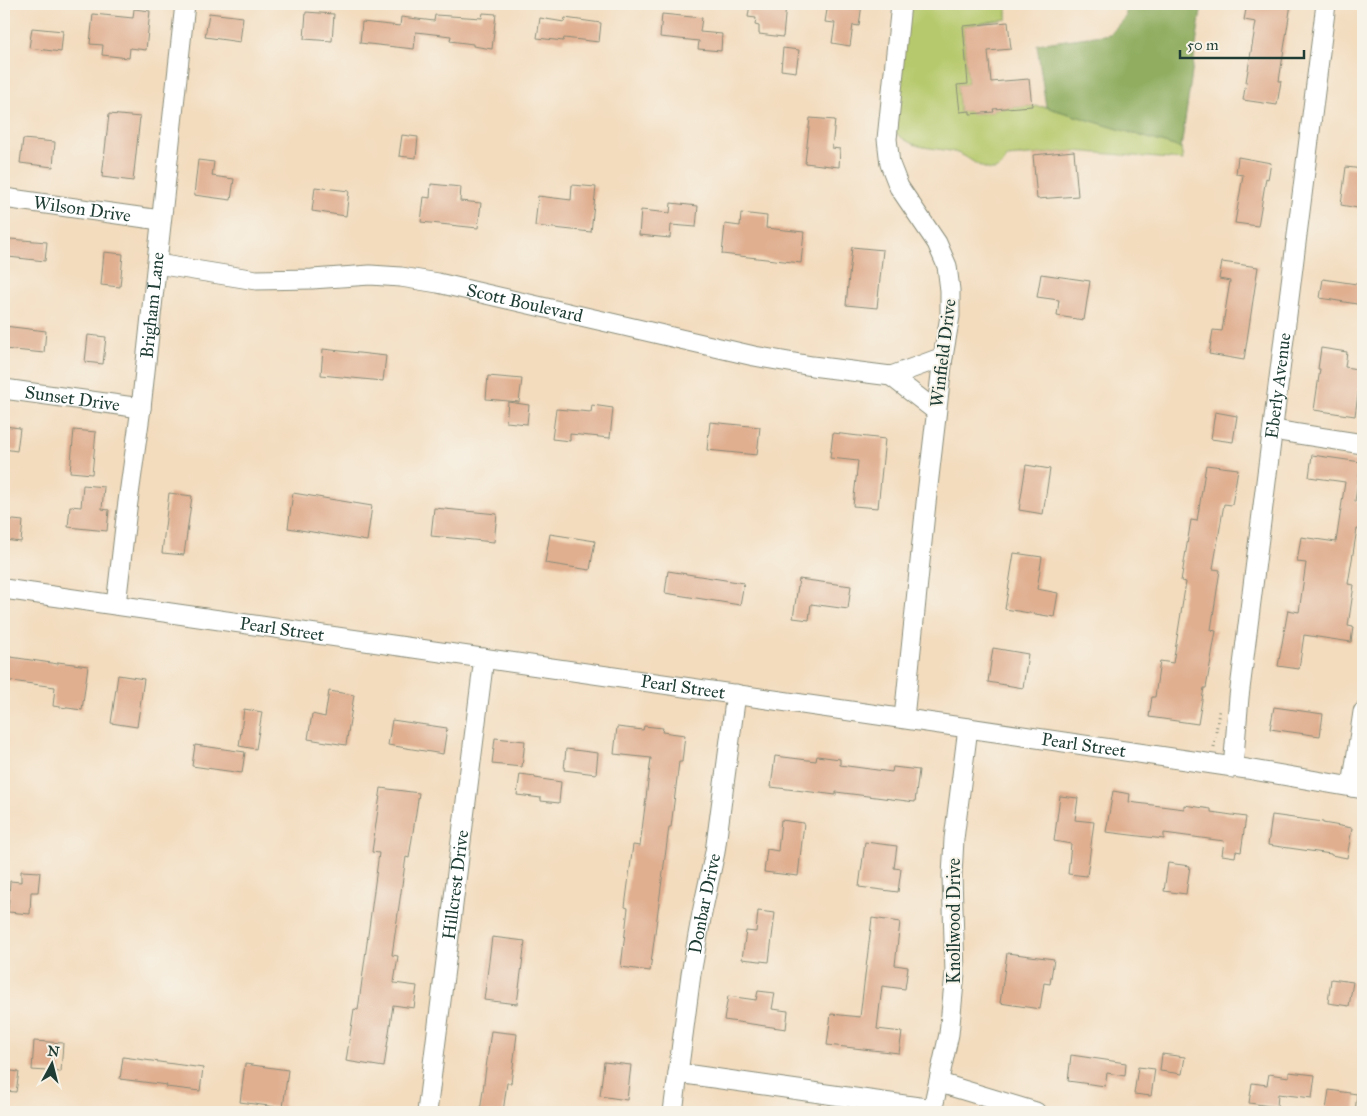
<svg xmlns="http://www.w3.org/2000/svg" width="1367" height="1116" font-family="'IM FELL Great Primer',serif">
  <style>
    .green { fill: #b6c96c; stroke: #6a8350 }
    .forest { fill: #90ad60; stroke: #58754a }
    .building { fill: #e0af90 }
    .lines { fill: none; stroke-linecap: round; stroke-linejoin: round }
    .minor-casing { stroke: #898c79; stroke-width: 21 }
    .path { stroke: #898c79; stroke-width: 3; stroke-dasharray: 1 4; stroke-linecap: butt }
    .minor { stroke: #fff; stroke-width: 19 }
    .labels { text-anchor: middle; stroke-width: 4; stroke-linejoin: round; paint-order: stroke }
    .street-label { font-size: 18px; fill: #1f3d34; stroke: #f7f3e8 }
  </style>
  <rect width="100%" height="100%" fill="#f7f3e8"/>
  <filter id="ink" filterUnits="userSpaceOnUse"><feTurbulence type="fractalNoise" baseFrequency=".02" numOctaves="2"/><feDisplacementMap in="SourceGraphic" scale="10" xChannelSelector="R" yChannelSelector="G"/><feConvolveMatrix kernelMatrix="1 2 1 2 8 2 1 2 1" color-interpolation-filters="sRGB"/></filter>
  <filter id="wash" filterUnits="userSpaceOnUse"><feTurbulence type="fractalNoise" baseFrequency=".0096" numOctaves="4" result="noise"/><feDisplacementMap in="SourceGraphic" scale="20" xChannelSelector="R" yChannelSelector="G"/><feGaussianBlur stdDeviation="1.12" result="paint"/><feColorMatrix in="noise" values="0 0 0 0 0 0 0 0 0 0 0 0 0 0 0 0 0 1.4 0 .05"/><feComposite in="paint" operator="in"/></filter>
  <g filter="url(#wash)">
    <rect width="100%" height="100%" fill="#f3dcbe"/>
    <path class="green" d="M907 4H1007V19L963 26 968 84 957 85 960 112 970 111 971 114 993 112V109L1032 106 1046 107 1181 148 1183 160 1074 151 1007 157C1005 162 1001 169 994 170 982 170 972 160 962 155 948 148 928 150 913 144 906 141 899 136 893 131Z"/>
    <path class="forest" d="M1125 4H1202L1181 148 1046 107 1037 44 1110 34 1126 16Z"/>
    <g id="blocks">
      <path class="building" d="M750 4 786 5 783 37 759 34V26L755 25 756 18 748 17Z
        M828 4H862L859 26 853 25 850 46 832 43 835 23 825 22Z
        M1247 4H1291L1279 81H1281L1277 105 1243 100 1256 22 1244 20Z
        M134 9 150 11 146 50 130 48 129 58 102 55 103 45 90 44 93 14 133 18Z
        M306 12 334 14 332 41 304 39Z
        M209 13 243 17 240 42 205 37Z
        M483 13 496 14 492 49 473 46V44L450 41 451 36 416 32 414 49 360 43 362 22 400 26 401 17 434 21 435 15 482 18Z
        M662 14 702 18 700 32 722 34 721 51 698 49 699 41 660 37Z
        M540 18 564 22 565 18 601 23 599 42 564 38 563 41 537 38Z
        M1008 22 1011 49 988 51 991 82 1029 79 1032 106 993 109 994 112 970 114V111L960 112 957 85 968 84 963 26Z
        M32 28 63 31 61 52 29 48Z
        M783 48 799 50 796 72 781 70Z
        M109 114 140 117 133 181 102 177Z
        M810 118 835 120 832 148 840 149 839 167 805 163Z
        M402 135 418 137 416 158 399 156Z
        M23 139 55 142 53 167 20 163Z
        M1074 151 1078 196 1037 199 1033 155Z
        M1238 157 1271 163 1268 179 1266 178 1258 226 1235 223 1243 175 1236 174Z
        M198 160 214 162 212 176 234 179 231 200 194 195Z
        M1346 167 1363 169V209L1341 205Z
        M431 184 461 187 460 201 481 203 478 228 421 222 424 197 430 198Z
        M572 185 596 187 591 232 535 226 538 196 571 200Z
        M315 187 349 191 346 216 312 211Z
        M671 203 698 206 696 227 671 225 670 238 639 235 641 210 670 213Z
        M741 213 767 216 766 228 804 232 801 263 722 254 725 224 740 226Z
        M10 239 47 242 45 261 8 257Z
        M852 247 883 250 877 308 846 305Z
        M104 252 123 254 120 287 101 285Z
        M1222 262 1258 267 1244 360 1209 354 1213 330 1222 331 1230 281 1219 279Z
        M1041 274 1090 281 1084 320 1057 316 1059 300 1037 297Z
        M1323 279 1363 285V305L1320 298Z
        M4 326 46 331 44 353 4 349Z
        M88 335 106 337 103 364 85 362Z
        M1321 348 1347 352 1345 367 1363 370V387H1359L1355 416 1314 410 1320 369H1318Z
        M323 349 386 356 383 381 321 375Z
        M488 376 522 379 519 402 486 399Z
        M508 402 529 405 527 424 506 422Z
        M592 405 613 408 610 438 570 434V441L552 439 556 409 591 412Z
        M1215 412 1237 416 1233 442 1211 439Z
        M710 422 760 427 757 455 707 450Z
        M4 426 20 428 17 451 4 449Z
        M74 430 96 432 92 474 70 472Z
        M833 433 885 439 878 508 853 506 858 461 830 458Z
        M1312 455 1361 462 1355 501 1363 502V530L1357 529 1348 584 1354 585 1348 626 1353 627 1351 642 1304 635 1299 669 1278 666 1288 610 1299 612 1306 563 1297 562 1301 537 1336 542 1345 482 1309 477Z
        M1026 465 1050 469 1043 514 1019 510Z
        M1206 465 1238 469 1232 505 1224 504 1213 569 1220 570 1211 630 1216 631 1206 688H1204L1198 724 1149 717 1152 697H1155L1160 661 1173 663 1186 582 1181 581 1191 520 1197 521Z
        M83 485 104 487 102 509 109 510 107 531 68 527 70 506 81 507Z
        M169 493 192 496 184 555 162 553Z
        M293 493 372 506 367 541 288 528Z
        M434 508 497 514 494 542 431 536Z
        M4 519 23 521 21 542 4 540Z
        M550 534 595 541 590 570 545 563Z
        M1014 553 1042 557 1037 589 1058 593 1054 617 1005 609Z
        M668 571 744 583 740 605 665 593Z
        M799 579 851 586 848 609 811 604 809 620 793 618Z
        M993 648 1028 654 1023 688 988 682Z
        M4 656 58 664V662L88 666 82 710 53 706 55 687 4 680Z
        M118 675 144 679 137 727 111 723Z
        M329 691 354 695 346 745 308 739 312 714 325 717Z
        M1274 707 1323 714 1320 736 1270 729Z
        M244 709 262 712 256 749 239 746Z
        M392 720 447 728 443 754 388 745Z
        M644 726 663 728 662 732 685 735 682 762H679L671 827H669L650 971 621 967 628 908 625 907 633 845 640 846 651 758 614 754 617 727 643 730Z
        M495 738 525 741 522 767 492 764Z
        M195 745 245 752 242 773 192 766Z
        M566 749 598 753 596 774 564 770Z
        M775 756 816 761 817 756 840 759V765L892 772 893 767 919 770 915 802 836 792V795L771 787Z
        M520 774 535 776V778L561 782 559 803 541 801V798L517 795Z
        M381 788 419 793 409 858 406 857 392 955 398 956 394 983 417 986 414 1008 393 1005 384 1067 346 1061 354 1009 358 1010 379 853 372 852Z
        M1113 791 1130 794 1129 802 1184 809V805L1211 809V812L1246 817 1241 852 1236 851 1235 857 1222 855 1224 841 1164 833V839L1106 832Z
        M1060 796 1078 798 1075 820 1094 822 1087 876 1068 874 1071 844 1054 841Z
        M1272 815 1323 822V823L1352 828 1347 858 1331 855V854L1268 845Z
        M781 820 804 823 798 876 764 872 767 849 778 851Z
        M865 842 897 846 894 868 901 869 898 892 859 887Z
        M1168 863 1190 866 1186 894 1164 891Z
        M21 871 40 872 38 892H31L30 914 8 912 10 881 21 882Z
        M758 911 775 913 769 962 742 959 746 931 756 932Z
        M872 918 900 922 895 965 908 967 905 989 882 986 877 1029 902 1032 899 1053 827 1045 831 1014 860 1017Z
        M492 937 525 941 517 1004 484 1000Z
        M1007 953 1054 959 1050 984 1044 983 1040 1009 1000 1003Z
        M1331 979 1353 982 1349 1006 1328 1003Z
        M758 991 775 993 772 1009 788 1011 786 1029 724 1020 728 996 756 1000Z
        M491 1031 517 1034 511 1083H507L503 1112H480Z
        M34 1041 63 1043 61 1072 32 1070Z
        M1162 1054 1185 1057 1182 1074 1160 1071Z
        M1071 1055 1126 1063 1125 1076 1107 1073 1105 1086 1068 1081Z
        M123 1057 203 1068 200 1091 166 1087 167 1085 120 1079Z
        M604 1062 631 1065 627 1100 600 1096Z
        M245 1064 288 1070 283 1108 240 1102Z
        M1138 1067 1155 1069 1151 1096 1134 1094Z
        M4 1070 19 1072 16 1092 4 1091Z
        M1289 1072 1315 1075 1312 1098 1278 1094 1277 1107 1249 1103 1252 1083 1267 1085 1269 1074 1289 1077Z
        M1329 1090 1357 1094 1355 1112 1326 1110Z"/>
    </g>
  </g>
  <g filter="url(#ink)">
    <use href="#blocks" fill-opacity="0" stroke="#898c79" stroke-width="1"/>
    <g class="lines">
      <g class="minor-casing">
        <g id="minor">
          <path d="M901 4 887 139 890 164 899 187 937 243 947 266 950 290V316L943 357 926 503 904 718"/>
          <path id="s1" d="M4 198 160 220"/>
          <path id="s2" d="M157 264 256 280 312 279 370 275 401 277 438 283 754 356 812 366 891 376"/>
          <path id="s3" d="M4 389 141 408"/>
          <path d="M936 411 891 376 943 357"/>
          <path d="M1273 430 1363 444"/>
          <path id="s4" d="M4 589 968 728 1247 769 1363 789"/>
          <path id="s5" d="M116 605 127 509 141 408 185 4"/>
          <path id="s6" d="M1233 768 1239 697 1326 4"/>
          <path d="M1352 787 1363 712"/>
          <path d="M678 1073 933 1109"/>
          <path d="M940 1083 1036 1112"/>
          <path id="s7" d="M427 1112 484 658"/>
          <path id="s8" d="M673 1112 691 974 702 913 715 852 736 694"/>
          <path d="M932 1112 949 1034 955 973 952 876 954 839 968 728"/>
        </g>
      </g>
      <path class="path" d="M1214 747 1219 711"/>
      <use href="#minor" class="minor"/>
    </g>
  </g>
  <g class="labels">
    <g class="street-label">
      <text dy="6" stroke="none"><textPath href="#s1" startOffset="79">Wilson Drive</textPath></text>
      <text dy="6" stroke="none"><textPath href="#s2" startOffset="372">Scott Boulevard</textPath></text>
      <text dy="6" stroke="none"><textPath href="#s5" startOffset="302">Brigham Lane</textPath></text>
      <text transform="translate(943 353) rotate(-83)" y="6">Winfield Drive</text>
      <text dy="6" stroke="none"><textPath href="#s6" startOffset="385">Eberly Avenue</textPath></text>
      <text dy="6" stroke="none"><textPath href="#s3" startOffset="69">Sunset Drive</textPath></text>
      <text dy="6" stroke="none"><textPath href="#s4" startOffset="281">Pearl Street</textPath></text>
      <text dy="6" stroke="none"><textPath href="#s4" startOffset="686">Pearl Street</textPath></text>
      <text dy="6" stroke="none"><textPath href="#s4" startOffset="1091">Pearl Street</textPath></text>
      <text dy="6" stroke="none"><textPath href="#s7" startOffset="229">Hillcrest Drive</textPath></text>
      <text dy="6" stroke="none"><textPath href="#s8" startOffset="211">Donbar Drive</textPath></text>
      <text transform="translate(954 921) rotate(-90)" y="6">Knollwood Drive</text>
    </g>
  </g>
  <rect width="1367" height="1116" fill="none" stroke="#f7f3e8" stroke-width="20"/>
  <g transform="translate(52 1064) rotate(7)" stroke="#f7f3e8" stroke-width="4" paint-order="stroke">
  <path d="M0-4L9 19L0 12L-9 19Z" fill="#1f3d34"/>
  <text y="-8" font-size="14" font-weight="bold" text-anchor="middle" fill="#1f3d34">N</text>
  </g>
  <path d="M1180 50v8h124v-8" fill="none" stroke="#1f3d34" stroke-width="2.5"/>
  <text x="1187" y="50" font-size="15" fill="#1f3d34" stroke="#f7f3e8" stroke-width="4" paint-order="stroke">50 m</text>
</svg>
